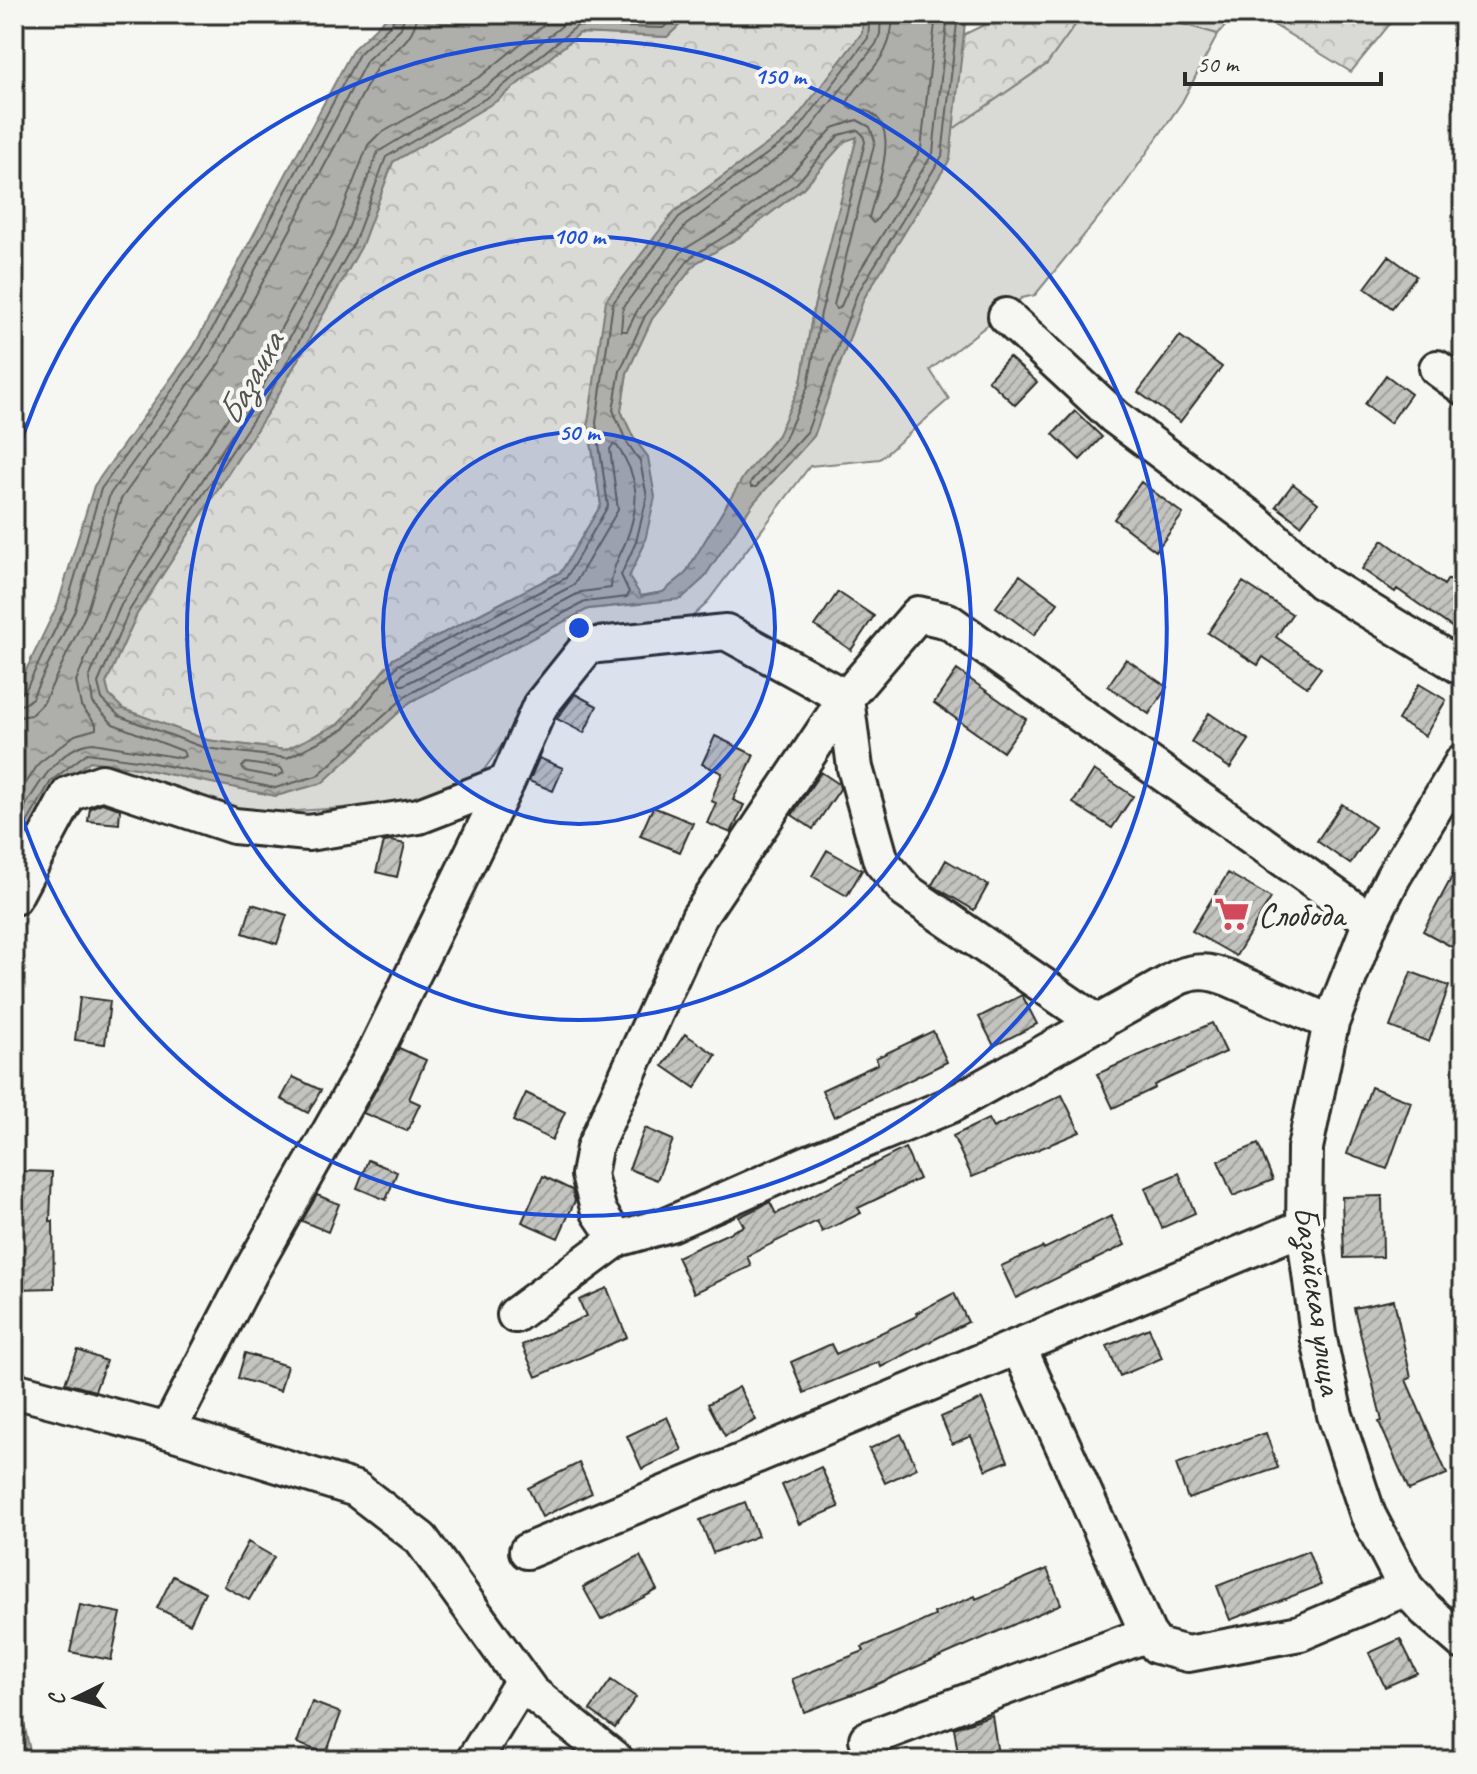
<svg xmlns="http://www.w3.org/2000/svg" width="1477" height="1774" font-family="Caveat,sans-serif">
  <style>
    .green { fill: #d9d9d5; stroke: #828280; stroke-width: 2 }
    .forest { fill: url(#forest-crowns); stroke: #828280; stroke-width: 2 }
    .water { fill: url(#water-ripples); stroke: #7a7a78; stroke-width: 2; fill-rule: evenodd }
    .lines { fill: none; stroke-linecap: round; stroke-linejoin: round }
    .shore { stroke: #5f5f5e; stroke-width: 2 }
    .building { fill: url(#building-hatch); stroke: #2b2b2b; stroke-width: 2 }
    .minor-casing { stroke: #2b2b2b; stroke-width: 40 }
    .minor { stroke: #f6f6f2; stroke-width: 34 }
    .ring { fill: none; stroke: #1d4ed8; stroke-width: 4 }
    .labels { text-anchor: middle; stroke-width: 8; stroke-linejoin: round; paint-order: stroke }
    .poi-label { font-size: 34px; fill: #2b2b2b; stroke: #f6f6f2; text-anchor: start }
    .street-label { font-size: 34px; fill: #2b2b2b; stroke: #f6f6f2 }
    .water-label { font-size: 36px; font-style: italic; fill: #525251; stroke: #f6f6f2 }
    .centre { fill: #1d4ed8; stroke: #f6f6f2; stroke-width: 4 }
    .ring-label { font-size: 24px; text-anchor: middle; font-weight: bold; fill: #1d4ed8; stroke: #f6f6f2; stroke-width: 8; stroke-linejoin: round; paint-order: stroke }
  </style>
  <defs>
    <pattern id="forest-crowns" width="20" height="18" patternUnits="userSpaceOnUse" patternTransform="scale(2)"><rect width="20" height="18" fill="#d9d9d5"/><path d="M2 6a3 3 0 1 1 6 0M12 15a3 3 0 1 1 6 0" fill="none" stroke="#babab7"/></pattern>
    <pattern id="water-ripples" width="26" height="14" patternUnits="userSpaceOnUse" patternTransform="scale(2)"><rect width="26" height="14" fill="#aeaeab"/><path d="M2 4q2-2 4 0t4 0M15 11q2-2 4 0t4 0" fill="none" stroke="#8e8e8b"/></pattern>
    <pattern id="building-hatch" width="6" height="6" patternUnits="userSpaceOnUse" patternTransform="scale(2)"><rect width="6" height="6" fill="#c3c3c0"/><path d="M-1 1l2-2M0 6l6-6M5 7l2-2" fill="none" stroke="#9f9f9c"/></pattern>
  </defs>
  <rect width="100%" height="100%" fill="#f6f6f2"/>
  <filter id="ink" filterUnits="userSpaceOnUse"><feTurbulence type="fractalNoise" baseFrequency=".0125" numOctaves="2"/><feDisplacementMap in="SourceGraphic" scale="16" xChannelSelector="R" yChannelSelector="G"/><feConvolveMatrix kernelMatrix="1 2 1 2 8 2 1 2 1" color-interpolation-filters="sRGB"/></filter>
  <g filter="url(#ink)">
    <path class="green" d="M1083 14H1175L1183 24 1218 34 1182 102 1121 190 1035 295 1022 298 930 370 949 399 880 459 810 466 705 605 684 624 590 633 533 702 478 778 415 803 283 812 240 810 136 781 58 786 90 761 143 769 276 796 322 783 410 702 471 669 588 609 640 604 703 579 754 502 814 436 864 298 950 159 953 129 1047 64Z
      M857 137 813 311 801 383 778 435 744 476 685 574 663 592 641 596 628 577 644 545 648 457 633 437 621 411 627 373 652 319 696 263 741 236 803 188 845 141Z"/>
    <path class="forest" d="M691 14H863L862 33 788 129 674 212 588 423 601 505 561 572 393 659 339 724 285 750 207 740 123 709 109 695 106 683 137 614 273 404 361 247 393 162 498 100 580 33 667 37Z
      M989 14H1083L1047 64 953 129 963 35 988 23Z
      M1175 14H1236L1218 34 1182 24Z
      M1256 14H1398L1351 72Z"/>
    <path class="water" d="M390 14H691L667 37 580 33 498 100 393 162 361 247 273 404 137 614 106 683 109 695 123 709 207 740 285 750 339 724 393 659 561 572 601 505 588 423 606 300 674 212 788 129 862 33 863 14H966L950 159 864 298 814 436 754 502 703 579 681 599 588 609 410 702 322 783 276 796 143 769 90 761 58 786 14 862V695L58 604 94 486 194 346 353 49ZM857 137 813 311 801 383 778 435 744 476 685 574 663 592 641 596 629 577 644 545 655 497 648 457 633 437 621 411 627 373 652 319 696 263 741 236 803 188 845 141Z
      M14 1678 32 1760H14Z"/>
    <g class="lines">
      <path class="shore" d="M680 14 663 28 577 26 493 94 386 157 354 243 266 400 200 499 129 611 98 683 102 699 119 716 205 748 287 758 344 729 398 665 566 578 608 506 596 423 613 303 679 217 795 134 868 38 870 14
        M881 14 880 34 876 44 801 141 686 225 623 307 621 331H627L638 309 683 250 731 221 790 175 833 128 857 120 870 127 875 141 834 305 836 309 840 308 849 288 933 153 948 14
        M893 14C892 61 868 68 846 104L849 108C911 108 877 184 869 218L873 223 876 221 921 149 936 14
        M613 445 617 446C640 478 640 504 626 541 619 558 611 569 611 588L581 592 404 685H400L398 680 404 673 574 585 618 510 610 449Z
        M14 696 25 691 66 607 101 489 201 350 359 54 392 23 395 14
        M14 706 25 704 32 698 75 610 110 494 210 355 367 60 401 28 405 14
        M14 718 31 715 44 702 86 614 121 499 220 362 377 67C393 52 416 38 417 14
        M246 763 281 768 284 773 275 777 245 771 242 767Z
        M14 802 39 763 75 735 96 729V724L81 706 76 681 109 602 181 487 248 388 333 234 368 145 378 135 481 76 557 14
        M14 826C30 798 57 745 93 743L181 758 185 756 183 751 113 724 93 703 89 678 121 605 258 395 344 239 378 152 488 85 573 17 659 18 665 14
        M14 846 51 781 87 753 144 761 275 788 317 776 407 695 585 602 627 597 629 592 621 575 636 542 647 497 640 461 626 441 613 410 620 371 645 316 691 257 737 229 797 183 839 135 858 130 863 135 865 142 821 313 808 386 785 439 750 483 751 487H756L807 432 857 294 942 156 958 14"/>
    </g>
    <path class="building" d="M1389 256 1416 276 1392 308 1365 288Z
      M1180 336 1222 367 1180 422 1138 392Z
      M1009 357 1037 382 1015 405 988 380Z
      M1386 375 1411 394 1390 423 1365 404Z
      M1075 411 1102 437 1080 460 1053 434Z
      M1141 482 1183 514 1156 551 1114 519Z
      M1293 484 1318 503 1301 525 1276 506Z
      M1383 540 1444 585 1448 579 1463 589V635L1397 589 1395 592 1362 569Z
      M1020 575 1058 603 1034 635 996 607Z
      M1243 582 1292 614 1276 637 1321 668 1307 687 1263 657 1258 665 1208 633Z
      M838 592 874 616 851 650 815 626Z
      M1126 659 1167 687 1149 714 1108 686Z
      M957 670 1026 719 1003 752 934 703Z
      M1419 684 1446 700 1425 736 1398 720Z
      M575 694 597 706 584 733 557 719Z
      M1209 713 1249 740 1230 768 1191 742Z
      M715 736 754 755 733 800 744 805 731 833 707 823 716 803 711 801 722 773 702 764Z
      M539 758 563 768 553 791 529 781Z
      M1094 770 1133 796 1112 828 1073 803Z
      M821 772 839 784 840 789 813 829 792 815Z
      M102 803 120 809 119 824 88 821 90 808Z
      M1342 804 1375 827 1350 864 1317 841Z
      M653 807 693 823 680 852 640 836Z
      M391 841 405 844 397 877 376 872 384 842Z
      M827 850 862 870 847 896 812 876Z
      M1463 856V953L1423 931Z
      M946 860 988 885 974 910 932 885Z
      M1228 873 1271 898 1236 956 1192 931Z
      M252 904 287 915 277 944 243 933Z
      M1411 972 1449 986 1429 1042 1390 1027Z
      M1022 995 1037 1024 994 1046 979 1017Z
      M80 997 110 1001 105 1044 75 1040Z
      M1212 1023 1226 1052 1154 1085 1155 1088 1113 1108 1097 1074Z
      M933 1031 947 1062 834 1117 822 1090 878 1064 876 1058Z
      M685 1034 716 1055 695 1088 663 1066Z
      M399 1048 426 1060 409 1099 420 1104 407 1131 363 1113Z
      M293 1077 321 1090 308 1113 281 1099Z
      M1371 1087 1411 1102 1387 1169 1347 1154Z
      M526 1093 565 1112 552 1140 513 1121Z
      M1062 1095 1080 1132 972 1177 953 1136 988 1119 993 1128Z
      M645 1128 673 1140 657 1180 629 1169Z
      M1258 1144 1273 1180 1233 1196 1218 1161Z
      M905 1148 919 1179 858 1208 861 1213 822 1232 817 1221 747 1256 751 1266 694 1293 677 1257 744 1226 739 1217 770 1202 776 1214Z
      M368 1160 397 1172 386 1200 357 1188Z
      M21 1171 52 1172 50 1221H53L54 1288 17 1289 16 1222 20 1221Z
      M1179 1173 1195 1213 1162 1228 1145 1188Z
      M543 1176 572 1190 575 1201 558 1238 522 1222Z
      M317 1195 339 1204 328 1232 302 1221Z
      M1382 1196 1383 1257 1344 1258 1342 1197Z
      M1111 1216 1125 1245 1016 1298 1001 1266 1043 1247 1044 1249Z
      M607 1288 627 1337 536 1377 522 1345 586 1316 579 1300Z
      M954 1293 968 1322 881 1367 879 1362 804 1393 791 1362 831 1344 836 1354 917 1316 916 1313Z
      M1394 1300 1411 1378 1406 1380 1447 1474 1409 1490 1379 1422 1382 1421 1354 1308Z
      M1149 1328 1162 1358 1120 1376 1107 1346Z
      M78 1350 106 1361 95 1391 65 1383Z
      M245 1353 287 1366 280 1391 238 1378Z
      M739 1387 756 1420 725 1436 708 1404Z
      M982 1399 1008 1461 986 1470 971 1436 952 1444 941 1417Z
      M667 1417 682 1450 642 1469 627 1436Z
      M1266 1433 1278 1468 1188 1499 1176 1464Z
      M901 1434 917 1468 885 1483 869 1449Z
      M579 1463 592 1493 542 1517 528 1488Z
      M821 1467 839 1507 799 1524 782 1485Z
      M745 1502 758 1536 713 1553 700 1520Z
      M248 1542 274 1557 249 1600 224 1586Z
      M1308 1551 1321 1585 1230 1620 1217 1586Z
      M640 1556 657 1590 601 1620 583 1587Z
      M1047 1569 1061 1604 861 1691 804 1712 792 1679 864 1651 862 1647 935 1616 934 1613 975 1596 976 1599Z
      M173 1576 205 1592 190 1624 157 1608Z
      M80 1605 121 1613 111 1660 70 1652Z
      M1400 1639 1417 1673 1385 1687 1369 1653Z
      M611 1680 636 1697 615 1728 590 1710Z
      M312 1702 341 1713 326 1754 297 1743Z
      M992 1715 998 1755 959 1760 954 1728Z"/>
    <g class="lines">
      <g class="minor-casing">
        <path id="minor" d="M1006 316 1115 417 1253 520 1322 582 1463 668
          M1437 368 1463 387
          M1463 761 1393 877 1371 921 1331 1023 1305 1148 1304 1227 1318 1335 1335 1415 1368 1515 1406 1588 1426 1610 1463 1642
          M14 897 69 794 102 782 234 826 308 833 419 816 507 782
          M617 1239 599 1212 589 1175 594 1148 699 917 846 698 918 614 948 621 1371 921
          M515 1315 617 1239 670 1224 806 1164 951 1105 1179 977C1197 970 1209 971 1228 978L1331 1023
          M1019 1348 1148 1634 1157 1646 1188 1654 1300 1633 1406 1588
          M14 1390 168 1431
          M527 1551 1304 1227
          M867 1739 1148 1634
          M474 1760 522 1682
          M616 1760 531 1692 421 1539 356 1489 168 1431 250 1273 377 1048 507 782 540 706 588 646 726 632 846 698 855 768 881 861 906 891 1099 1024"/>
      </g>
      <use href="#minor" class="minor"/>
    </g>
  </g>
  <circle cx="579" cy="628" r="196" fill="#1d4ed8" fill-opacity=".12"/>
  <g class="ring">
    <circle cx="579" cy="628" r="196"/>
    <circle cx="579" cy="628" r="392"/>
    <path d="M15 461A588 588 0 1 1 15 795"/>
  </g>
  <defs>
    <g id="supermarket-bare" transform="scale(2.76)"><path d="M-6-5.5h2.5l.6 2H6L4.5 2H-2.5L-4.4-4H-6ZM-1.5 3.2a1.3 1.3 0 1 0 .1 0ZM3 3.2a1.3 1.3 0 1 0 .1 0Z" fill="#d1495b" stroke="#f6f6f2" stroke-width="2.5" paint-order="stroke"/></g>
  </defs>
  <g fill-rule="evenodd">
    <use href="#supermarket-bare" x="1232" y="914"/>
  </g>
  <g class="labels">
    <g class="poi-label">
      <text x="1258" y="926">Слобода</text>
    </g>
    <g class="street-label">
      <text transform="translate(1319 1300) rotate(82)" y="12">Базайская улица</text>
    </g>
    <g class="water-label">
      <text transform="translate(249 378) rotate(-61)" y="13">Базаиха</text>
    </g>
  </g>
  <circle cx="579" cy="628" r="12" class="centre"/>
  <g class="ring-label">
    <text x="780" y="84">150 m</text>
    <text x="579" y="244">100 m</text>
    <text x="579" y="440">50 m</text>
  </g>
  <rect width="1477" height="1774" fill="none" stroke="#f6f6f2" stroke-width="48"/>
  <rect x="24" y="24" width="1429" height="1726" fill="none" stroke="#2b2b2b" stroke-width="3" filter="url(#ink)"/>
  <g transform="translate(76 1698) rotate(265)" stroke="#f6f6f2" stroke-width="6" paint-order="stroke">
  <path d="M0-6L14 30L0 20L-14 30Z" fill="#2b2b2b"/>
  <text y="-12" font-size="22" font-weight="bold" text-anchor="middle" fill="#2b2b2b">С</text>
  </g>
  <path d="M1185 72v12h196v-12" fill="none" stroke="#2b2b2b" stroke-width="4"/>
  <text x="1197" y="72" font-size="24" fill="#2b2b2b" stroke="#f6f6f2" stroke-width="6" paint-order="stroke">50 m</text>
</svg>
